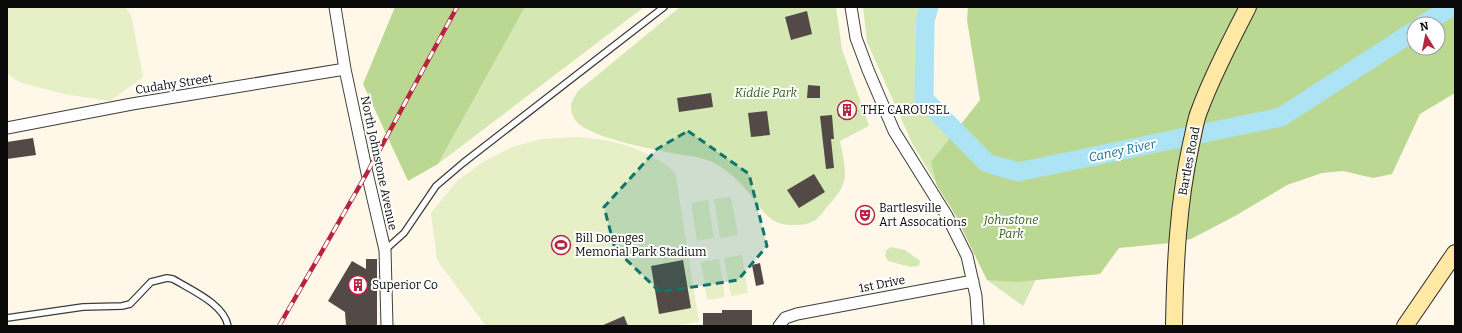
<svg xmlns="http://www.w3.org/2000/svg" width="1462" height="333" font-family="Bitter,serif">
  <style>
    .green { fill: #d5e8b3 }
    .forest { fill: #bbd892; fill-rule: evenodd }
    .pitch { fill: #e6efc5 }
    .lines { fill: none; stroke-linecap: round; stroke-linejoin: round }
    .river { stroke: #ade4f5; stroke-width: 19 }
    .building { fill: #534a47 }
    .lane-casing { stroke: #3d3d3d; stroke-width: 8 }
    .street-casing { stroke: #3d3d3d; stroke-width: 13 }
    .secondary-casing { stroke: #2c2c2c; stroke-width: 18 }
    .lane { stroke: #fff; stroke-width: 5.5 }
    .street { stroke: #fff; stroke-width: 11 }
    .secondary { stroke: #ffe8a3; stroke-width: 16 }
    .rail-casing { stroke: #b8243f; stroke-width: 4.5 }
    .rail { stroke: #fff; stroke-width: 3; stroke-dasharray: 9; stroke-linecap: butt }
    .marked { fill: #0f766e; fill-opacity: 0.2; stroke: #0f766e; stroke-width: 3; stroke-dasharray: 8 5; stroke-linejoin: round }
    .labels { text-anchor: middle; stroke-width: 4; stroke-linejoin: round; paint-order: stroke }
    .street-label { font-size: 12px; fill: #0a0a0a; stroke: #fff }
    .park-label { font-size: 12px; font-style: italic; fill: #33601c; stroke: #fff }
    .poi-label { font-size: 12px; fill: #0a0a0a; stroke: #fff; text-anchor: start }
    .water-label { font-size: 13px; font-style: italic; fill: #16729a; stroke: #fff }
  </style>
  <rect width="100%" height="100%" fill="#fff7e8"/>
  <path class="green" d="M525 7H644L438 164Z
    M680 7H836L842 49 869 126 840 141C843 157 849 174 841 189 837 196 831 202 826 208 818 220 811 225 797 225 788 225 781 225 773 220 761 212 753 197 743 186 735 177 723 167 712 162 697 155 678 155 662 151 641 147 594 137 579 124 574 120 571 113 571 107 571 101 575 96 578 91Z
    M863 7H921L915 25 917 105 986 173 1091 166 1023 306 987 280 955 214 913 145 867 42Z
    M891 247 905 250 920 261 919 266 911 267 888 261 885 256 886 250Z"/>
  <path class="forest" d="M395 7H525L438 164 408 181 363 84Z
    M968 7H1455V93L1420 114 1392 174 1373 178 1343 171 1322 173 1287 185 1235 216 1191 239 1170 243 1119 248 1100 274 1016 282 987 280 955 214 937 186 931 162 980 100 967 20ZM1414 24H1438V48H1414Z"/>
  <path class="pitch" d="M7 7H125L131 15 143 77 110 101 64 94 19 82 7 73Z
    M578 137C620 141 642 147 675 172L699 322 675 326H486L437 260 431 213 457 181 483 162 512 147 542 139Z
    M731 197 738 235 720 238 714 199Z
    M708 200 714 238 697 241 691 203Z
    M742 255 748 293 731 296 724 258Z
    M719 259 725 297 707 300 701 262Z"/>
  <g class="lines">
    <path class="river" d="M929 7 925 21 924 99 987 163 1018 172 1281 117 1414 31
      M1424 24 1451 7"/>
  </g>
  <path class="building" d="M807 11 812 34 791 40 785 17Z
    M808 85 820 86V98H807Z
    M711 93 713 107 679 112 677 98Z
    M846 102 852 103 855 108V114L848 119 838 116 839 106Z
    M767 111 770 135 751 137 748 113Z
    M832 115 834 139H831L834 168 826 169 820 116Z
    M33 138 36 155 7 159V142Z
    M814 174 825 192 799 208 787 190Z
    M366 259H377V326H346L345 312 328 301 352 261 366 269Z
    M683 260 691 308 659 314 651 266Z
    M760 263 764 284 756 286 752 265Z
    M722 310H752V326H703V313H722Z
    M624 316 628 326H601Z"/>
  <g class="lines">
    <g class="lane-casing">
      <path id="lane" d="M385 250 404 233 436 186 463 163 664 7
        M7 318 83 307 122 306 130 304 151 282 167 278 173 279C191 290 224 304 228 326"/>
    </g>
    <g class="street-casing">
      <path id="street" d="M335 7 345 69 367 173 385 250 387 326
        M851 7 856 38 868 70 894 131 947 216 967 256 976 296 978 326
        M7 128 132 104 345 69
        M779 326 785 318 797 314 973 281"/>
    </g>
    <g class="secondary-casing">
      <path id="secondary" d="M1174 326C1175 265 1178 204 1191 144 1194 133 1195 120 1200 109 1213 74 1231 40 1248 7
        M1405 326 1455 253"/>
    </g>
    <use href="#lane" class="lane"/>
    <use href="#street" class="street"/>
    <use href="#secondary" class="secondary"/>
    <g class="rail-casing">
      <path id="rail" d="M279 326 367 173 457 7"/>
    </g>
    <use href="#rail" class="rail"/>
  </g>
  <path class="marked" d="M688 131 749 174 767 246 738 280 660 292 615 249 604 207 657 149Z"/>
  <defs>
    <g id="building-ring" transform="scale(1)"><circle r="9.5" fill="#fff" stroke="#b8243f" stroke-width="1.5"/><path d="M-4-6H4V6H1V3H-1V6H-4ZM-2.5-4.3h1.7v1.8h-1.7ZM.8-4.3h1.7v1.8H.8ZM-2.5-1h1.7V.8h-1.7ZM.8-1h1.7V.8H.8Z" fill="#b8243f"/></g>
    <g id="theatre-ring" transform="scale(1)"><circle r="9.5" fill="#fff" stroke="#b8243f" stroke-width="1.5"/><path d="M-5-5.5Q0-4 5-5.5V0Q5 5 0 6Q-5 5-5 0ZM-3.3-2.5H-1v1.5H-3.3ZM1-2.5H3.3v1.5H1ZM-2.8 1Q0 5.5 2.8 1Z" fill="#b8243f"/></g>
    <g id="stadium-ring" transform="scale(1)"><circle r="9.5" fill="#fff" stroke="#b8243f" stroke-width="1.5"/><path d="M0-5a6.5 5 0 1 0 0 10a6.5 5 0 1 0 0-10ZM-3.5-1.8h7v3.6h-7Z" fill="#b8243f"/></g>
  </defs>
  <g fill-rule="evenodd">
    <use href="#building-ring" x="847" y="110"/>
    <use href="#theatre-ring" x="865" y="215"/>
    <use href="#stadium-ring" x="561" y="245"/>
    <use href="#building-ring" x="358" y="285"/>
  </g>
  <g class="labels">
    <g class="street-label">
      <text transform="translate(174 84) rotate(-9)" y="4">Cudahy Street</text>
      <text transform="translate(1189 161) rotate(-79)" y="4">Bartles Road</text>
      <text transform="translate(379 163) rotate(78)" y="4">North Johnstone Avenue</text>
      <text transform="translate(882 284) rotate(-11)" y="4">1st Drive</text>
    </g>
    <g class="park-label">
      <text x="766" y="97">Kiddie Park</text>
      <text x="1011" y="224">Johnstone<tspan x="1011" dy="14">Park</tspan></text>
    </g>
    <g class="poi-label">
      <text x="861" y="114">THE CAROUSEL</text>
      <text x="879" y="212">Bartlesville<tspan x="879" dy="14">Art Assocations</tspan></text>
      <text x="575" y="242">Bill Doenges<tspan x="575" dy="14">Memorial Park Stadium</tspan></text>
      <text x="372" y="289">Superior Co</text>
    </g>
    <g class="water-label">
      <text transform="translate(1122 150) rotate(-12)" y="5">Caney River</text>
    </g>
  </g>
  <rect width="1462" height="333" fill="none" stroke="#0a0a0a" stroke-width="16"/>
  <g transform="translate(1426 36) rotate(350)"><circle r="19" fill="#ffffff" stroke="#9d9d9d"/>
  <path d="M0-3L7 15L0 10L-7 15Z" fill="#b8243f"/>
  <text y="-6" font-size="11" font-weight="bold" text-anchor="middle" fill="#0a0a0a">N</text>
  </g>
</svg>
